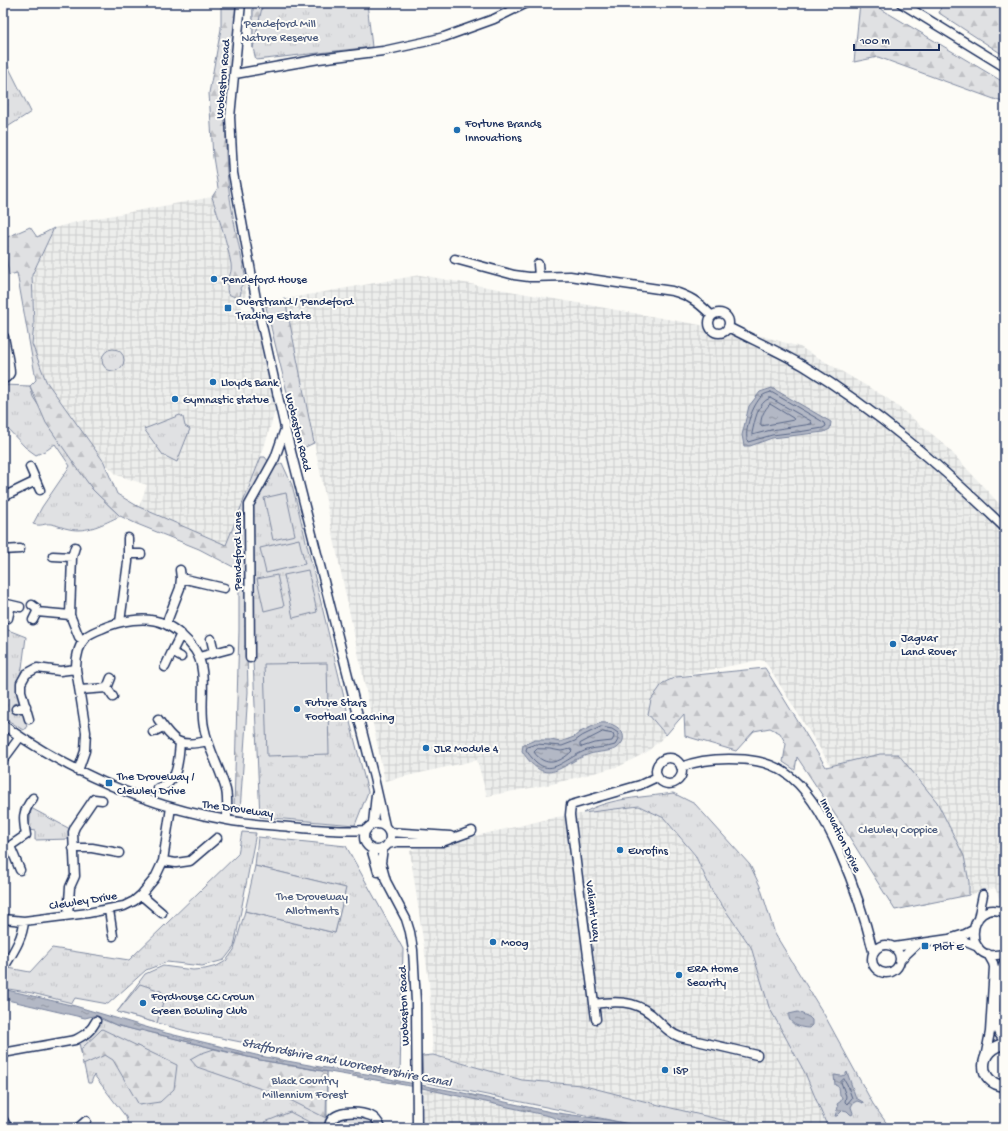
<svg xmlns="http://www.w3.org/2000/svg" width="1008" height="1131" font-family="'Gochi Hand',sans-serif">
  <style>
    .industrial { fill: url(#industrial-grid) }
    .grass { fill: url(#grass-tufts); stroke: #7e88a0 }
    .forest { fill: url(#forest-firs); stroke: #7e88a0 }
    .garden { fill: #e0e1e3; stroke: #7e88a0 }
    .water { fill: url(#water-ripples); stroke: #76819c }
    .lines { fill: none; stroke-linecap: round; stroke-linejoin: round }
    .shore { stroke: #586687; stroke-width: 1 }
    .minor-casing { stroke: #1b2f5e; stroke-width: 11 }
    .major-casing { stroke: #1b2f5e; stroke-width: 13 }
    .minor { stroke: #fdfcf7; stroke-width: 8 }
    .major { stroke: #fdfcf7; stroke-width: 10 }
    .poi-dot { fill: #1f6fb2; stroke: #fdfcf7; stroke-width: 1.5 }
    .labels { text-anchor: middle; stroke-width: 4; stroke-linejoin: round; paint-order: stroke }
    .park-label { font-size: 12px; fill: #4c5c7f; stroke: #fdfcf7 }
    .street-label { font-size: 12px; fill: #1b2f5e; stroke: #fdfcf7 }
    .poi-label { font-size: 12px; fill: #1b2f5e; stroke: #fdfcf7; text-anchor: start }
    .water-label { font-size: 13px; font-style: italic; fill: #49587d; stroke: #fdfcf7 }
  </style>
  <defs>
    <pattern id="industrial-grid" width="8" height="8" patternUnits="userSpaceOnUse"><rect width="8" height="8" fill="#edeeec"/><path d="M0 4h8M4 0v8" fill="none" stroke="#cbcccd"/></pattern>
    <pattern id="grass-tufts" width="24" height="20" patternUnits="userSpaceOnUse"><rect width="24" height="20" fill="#e0e1e3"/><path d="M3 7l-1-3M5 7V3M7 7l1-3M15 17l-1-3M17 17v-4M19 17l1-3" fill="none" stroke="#c0c1c5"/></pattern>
    <pattern id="forest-firs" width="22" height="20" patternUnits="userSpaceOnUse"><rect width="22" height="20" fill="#e0e1e3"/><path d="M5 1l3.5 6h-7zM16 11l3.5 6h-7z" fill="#c0c1c5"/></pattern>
    <pattern id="water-ripples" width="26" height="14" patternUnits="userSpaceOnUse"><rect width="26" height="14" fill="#b3b8c5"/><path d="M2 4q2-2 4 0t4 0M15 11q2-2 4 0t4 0" fill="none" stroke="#9196a3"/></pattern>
  </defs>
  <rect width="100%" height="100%" fill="#fdfcf7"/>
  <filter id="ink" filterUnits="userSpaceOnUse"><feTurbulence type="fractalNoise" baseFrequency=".025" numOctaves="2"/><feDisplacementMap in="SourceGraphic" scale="8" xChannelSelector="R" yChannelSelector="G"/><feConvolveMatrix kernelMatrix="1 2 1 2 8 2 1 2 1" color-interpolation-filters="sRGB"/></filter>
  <g filter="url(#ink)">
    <path class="industrial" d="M212 197 229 252 231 266 226 287 228 294 237 298 240 296 241 292 240 288 246 280V295L245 298 241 301 242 309 251 311 254 315 276 408 261 457 226 545 139 507 147 485 117 475 101 459 46 381 32 344 34 324 32 275 54 228 76 222Z
      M420 275 762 336 800 347 887 398 943 443 1005 510V902L999 897 995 888 969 895V882L880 754 831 766 768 666 764 661 759 660 676 677 663 683 648 714 666 735 647 752 620 766 552 784 487 796 477 760 385 781 325 496 285 299Z
      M639 806 664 818 695 856 712 891 751 947 769 1007 796 1049 828 1128H752L581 1085 522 1080 433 1055 429 981 410 851 418 848 434 849 463 839 557 817Z
      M422 1088 549 1116 575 1125 590 1128H423Z"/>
    <path class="grass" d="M253 3H367L372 47 256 60 253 48Z
      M3 56 31 112 9 126 3 132Z
      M102 360a11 11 0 1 1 22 0a11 11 0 1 1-22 0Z
      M3 385 30 386 33 397 93 490 120 516C103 524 87 533 69 529 63 528 57 525 51 524 43 523 42 527 33 524L42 507 70 466 55 444 47 450 36 455 25 447 6 427 3 426Z
      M180 415 183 417 185 426 190 429 177 462 163 455 144 429Z
      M282 463 292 485 298 508 351 726 368 792 355 825 260 817 253 661 252 505 275 467Z
      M3 628 26 637 22 668 18 683 20 702 13 704 14 712 24 711 27 728 23 730 3 717Z
      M673 793 695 804 750 865 760 886 775 934 825 1016 873 1104 890 1128H828L805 1073 769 1007 751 947 712 891 695 855 664 818 639 806 583 813C611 797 642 798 673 793Z
      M31 808 70 829V839L35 840V831L29 830Z
      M242 832 256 833 234 947 224 960 202 966 167 962 146 970 108 1004 75 998 72 1003 32 993 3 988V967L30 972 52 948 129 960 238 854Z
      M258 837 346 846 403 949 400 1074 186 1031 117 1012 145 974 163 966 193 970 205 969 217 966 226 961 234 950 245 911 335 933 345 888 255 866Z
      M101 1019 116 1025 139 1031 141 1030 260 1060 327 1072V1128H129L126 1117 94 1075 91 1083H88L79 1043C87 1036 97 1030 101 1019Z
      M433 1055 522 1080 581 1085 667 1107 756 1128H649L423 1082 422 1056Z
      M349 1116 365 1118 374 1123 376 1128H332L334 1122Z"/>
    <path class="forest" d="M221 3H238C233 53 225 104 226 154 227 197 238 239 246 280L240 288 241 292 240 296 237 298 228 294C224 281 233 275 231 264 227 241 219 219 212 197L218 188 213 157 209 93 221 29Z
      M253 3H263L253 48Z
      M860 3H871L1005 83V103L878 57 854 62Z
      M942 3H1005V56L939 13Z
      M30 227 37 237 54 228 32 275 34 324 32 344 46 381 104 462 117 494 139 507 226 545 261 457H265L268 461C258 479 248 496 244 516L248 692 240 811 234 808 239 631V570L199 549 137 524 120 516 93 490 73 462 46 423 30 386 36 380 17 273 9 275 3 239Z
      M285 299 314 443 301 449 265 303Z
      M765 668 826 767 880 754H898L937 802 964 856 969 882V895L895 910 838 819 797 757 795 770 783 762 786 744 780 733 770 728 754 731 736 751 685 736 684 714 666 735 648 714 651 700 663 683 676 677Z
      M102 1029 177 1065 174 1089 160 1102 139 1105 113 1060 105 1055 83 1065 81 1049Z
      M214 1049 260 1060 327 1072 326 1118 282 1096 197 1067 190 1059 199 1054Z
      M290 1112 309 1122 327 1128H266L265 1122Z"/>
    <path class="garden" d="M286 493 295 535 273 540 264 498Z
      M299 539 305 564 266 573 260 548Z
      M308 570 317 612 293 618 284 575Z
      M277 575 284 606 264 611 257 579Z
      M327 663 329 754 267 756 264 664Z
      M255 866 346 888 335 933 245 911Z
      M140 984 161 991 165 995 157 1023 117 1012Z"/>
    <path class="water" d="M772 388 831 422 830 429 824 432 772 438 750 446H744L742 435 749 406 760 392Z
      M600 723C616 721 633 736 617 748 615 751 596 752 590 754 560 763 548 791 522 751L523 745 535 740H551L560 742 574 737 580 732Z
      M3 989 75 1006 166 1033 260 1056 320 1067 373 1075 399 1081 459 1092 551 1112 608 1120 645 1128H590L575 1125 549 1116 422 1088 260 1060 141 1030 139 1031 116 1025 97 1016H93L85 1018 3 999Z
      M798 1012 809 1017 812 1020V1025L809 1028C801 1028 787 1024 789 1014Z
      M847 1072 856 1098 863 1102V1103L857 1101 853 1103 851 1107 853 1113 852 1115 850 1114 847 1111 843 1110 837 1116H835L838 1107 837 1104 841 1101 842 1097 840 1096 839 1087 835 1085 834 1075 841 1076 845 1075Z"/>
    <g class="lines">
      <path class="shore" d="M771 392 825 423 826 426 823 428 805 431 772 435 748 442C743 431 753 404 762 396 764 394 768 393 771 392Z
        M770 398 811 421 812 424 771 430 752 435V433C755 421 757 403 770 398Z
        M770 404 793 418 794 420 761 426C760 418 764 410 770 404Z
        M601 727 612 729 618 733V740L615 745C607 748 596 747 587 750 560 760 549 784 526 750L527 747 536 744 562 746 575 741 582 736Z
        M603 732 613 734 614 737 612 741 594 743 582 747 580 746V744Z
        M550 749 561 751 571 749 572 751C560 763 545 768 534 752L537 749Z
        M844 1079 847 1084 852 1098 847 1104 845 1102 846 1096 841 1082Z
        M584 1128 583 1123 585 1121 608 1124 629 1128"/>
      <g class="minor-casing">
        <path id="minor" d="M241 3 230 117 233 173 256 299 285 428 374 778 385 826
          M901 3 1005 67
          M235 74 319 59 383 51 424 42 444 37 494 19 527 3
          M455 259 514 275 529 277 570 276 672 291C690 296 698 302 711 315
          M538 264 539 277
          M709 323a10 10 0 1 1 20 0a10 10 0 1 1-20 0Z
          M728 327C753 340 780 352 804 366 878 411 943 468 1005 528
          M3 380C6 378 9 376 10 373 11 370 5 343 4 337
          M30 467 40 490
          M3 497 36 481
          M75 547 72 557 70 615 79 637 84 640
          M3 550 20 549
          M129 554H141
          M53 556 72 557
          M180 570 181 578
          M3 603 20 607
          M32 605 36 608 37 612 33 620
          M37 612 70 615
          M8 618 11 605
          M120 622 128 562V538
          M166 624 180 588 181 578 224 588
          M211 639 214 652
          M172 652 181 657
          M199 657 229 649
          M250 658 249 505 275 458 285 429
          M165 667 172 652 181 634
          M111 678 107 688 113 697
          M80 690 107 688
          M16 709 26 706
          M29 719 21 691V683L26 674 37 668 60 671 76 669
          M158 719C174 742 179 748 207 741
          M3 725C72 773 144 806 227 820 248 824 269 825 290 827 316 829 340 832 366 830
          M153 732 163 727
          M656 771a13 13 0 1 1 26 0a13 13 0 1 1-26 0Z
          M3 760 20 737
          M681 767C696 761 713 759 729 759 749 759 767 761 784 772 827 799 861 902 873 951
          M78 771 85 751 86 732 76 669C76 658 78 645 87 636 91 633 96 631 101 629 119 621 146 615 165 624 176 629 188 640 195 650 209 671 199 704 204 727 208 749 220 768 226 790 228 799 227 811 227 820
          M158 788C179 783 178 761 180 743
          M373 824 376 794
          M364 837a13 13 0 1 1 26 0a13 13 0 1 1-26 0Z
          M389 832 450 836
          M388 844 397 842H442L472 831
          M10 846 20 870
          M73 848H92L119 853
          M371 848 378 872
          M383 848 381 863 386 881 406 919 410 932 413 950 416 1002 417 1128
          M3 849 10 846 26 835C23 818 22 812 33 798
          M163 861 176 863 190 861 217 838
          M141 895 162 913
          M109 910 113 936
          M1005 913C966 895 961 969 1005 953
          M68 915 70 887 75 876 73 832 75 827 94 799 102 800
          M3 919 24 921 88 913 124 906 134 901 141 895 155 878 163 861 171 807
          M978 919 983 895
          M952 939 966 942 978 947
          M872 959a14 14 0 1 1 28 0a14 14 0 1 1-28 0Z
          M894 947 949 939 965 934 973 930
          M900 960 917 944
          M1005 960C998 974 994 1012 997 1028 998 1033 1001 1037 1005 1041
          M6 964C14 951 23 937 24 921
          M594 1004C614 1001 634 1000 651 1014 661 1023 667 1032 680 1037L757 1055
          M596 1019 570 815 571 805 640 785 657 777
          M3 1053 75 1040C85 1035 91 1031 96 1021
          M985 1058 990 1032 994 967 993 963 988 954
          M3 1120 8 1128
          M78 1128 86 1121
          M329 1128C329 1109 359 1111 371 1116 376 1118 379 1123 381 1128"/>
      </g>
      <g class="major-casing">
        <path id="major" d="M1005 1044C977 1048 977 1084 1005 1086"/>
      </g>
      <use href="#minor" class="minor"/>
      <use href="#major" class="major"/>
    </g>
  </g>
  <g class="poi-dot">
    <circle cx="457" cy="130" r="4"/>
    <circle cx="214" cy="279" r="4"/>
    <rect x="224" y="304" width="8" height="8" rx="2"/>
    <circle cx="213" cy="382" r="4"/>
    <circle cx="175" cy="399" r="4"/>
    <circle cx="893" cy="644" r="4"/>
    <circle cx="297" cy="709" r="4"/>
    <circle cx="426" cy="748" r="4"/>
    <rect x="105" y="779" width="8" height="8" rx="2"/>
    <circle cx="620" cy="850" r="4"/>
    <circle cx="493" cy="942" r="4"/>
    <rect x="921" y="942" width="8" height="8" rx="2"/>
    <circle cx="679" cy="975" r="4"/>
    <circle cx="143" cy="1003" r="4"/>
    <circle cx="665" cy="1070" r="4"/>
  </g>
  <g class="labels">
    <g class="park-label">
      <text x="280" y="27">Pendeford Mill<tspan x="280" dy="14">Nature Reserve</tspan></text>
      <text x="898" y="833">Clewley Coppice</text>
      <text x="312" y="900">The Droveway<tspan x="312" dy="14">Allotments</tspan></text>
      <text x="305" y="1084">Black Country<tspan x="305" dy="14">Millennium Forest</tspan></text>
    </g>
    <g class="street-label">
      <text transform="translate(222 79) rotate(-85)" y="4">Wobaston Road</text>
      <text transform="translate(299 432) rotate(76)" y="4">Wobaston Road</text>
      <text transform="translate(237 551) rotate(-90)" y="4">Pendeford Lane</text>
      <text transform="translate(238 808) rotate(8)" y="4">The Droveway</text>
      <text transform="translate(841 835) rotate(64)" y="4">Innovation Drive</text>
      <text transform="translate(83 900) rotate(-9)" y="4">Clewley Drive</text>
      <text transform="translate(594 911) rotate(83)" y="4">Valiant Way</text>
      <text transform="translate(403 1006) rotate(-92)" y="4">Wobaston Road</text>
    </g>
    <g class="poi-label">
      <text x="465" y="127">Fortune Brands<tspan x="465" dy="14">Innovations</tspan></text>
      <text x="222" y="283">Pendeford House</text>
      <text x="236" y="305">Overstrand / Pendeford<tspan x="236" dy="14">Trading Estate</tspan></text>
      <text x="221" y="386">Lloyds Bank</text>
      <text x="183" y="403">Gymnastic statue</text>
      <text x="901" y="641">Jaguar<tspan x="901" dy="14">Land Rover</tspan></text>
      <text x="305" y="706">Future Stars<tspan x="305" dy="14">Football Coaching</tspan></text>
      <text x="434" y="752">JLR Module 4</text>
      <text x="117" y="780">The Droveway /<tspan x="117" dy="14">Clewley Drive</tspan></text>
      <text x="628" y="854">Eurofins</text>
      <text x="501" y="946">Moog</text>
      <text x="933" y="950">Plot E</text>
      <text x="687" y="972">ERA Home<tspan x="687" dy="14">Security</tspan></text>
      <text x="151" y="1000">Fordhouse CC Crown<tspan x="151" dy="14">Green Bowling Club</tspan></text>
      <text x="673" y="1074">ISP</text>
    </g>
    <g class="water-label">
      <text transform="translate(347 1061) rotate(11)" y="5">Staffordshire and Worcestershire Canal</text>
    </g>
  </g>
  <rect width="1008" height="1131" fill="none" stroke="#fdfcf7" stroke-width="16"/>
  <rect x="8" y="8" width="992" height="1115" fill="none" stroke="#1b2f5e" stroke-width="1.5" filter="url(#ink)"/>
  <path d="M854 44v6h85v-6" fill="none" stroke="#1b2f5e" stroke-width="2"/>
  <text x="860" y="44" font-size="12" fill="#1b2f5e" stroke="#fdfcf7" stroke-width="3" paint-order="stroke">100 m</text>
</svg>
